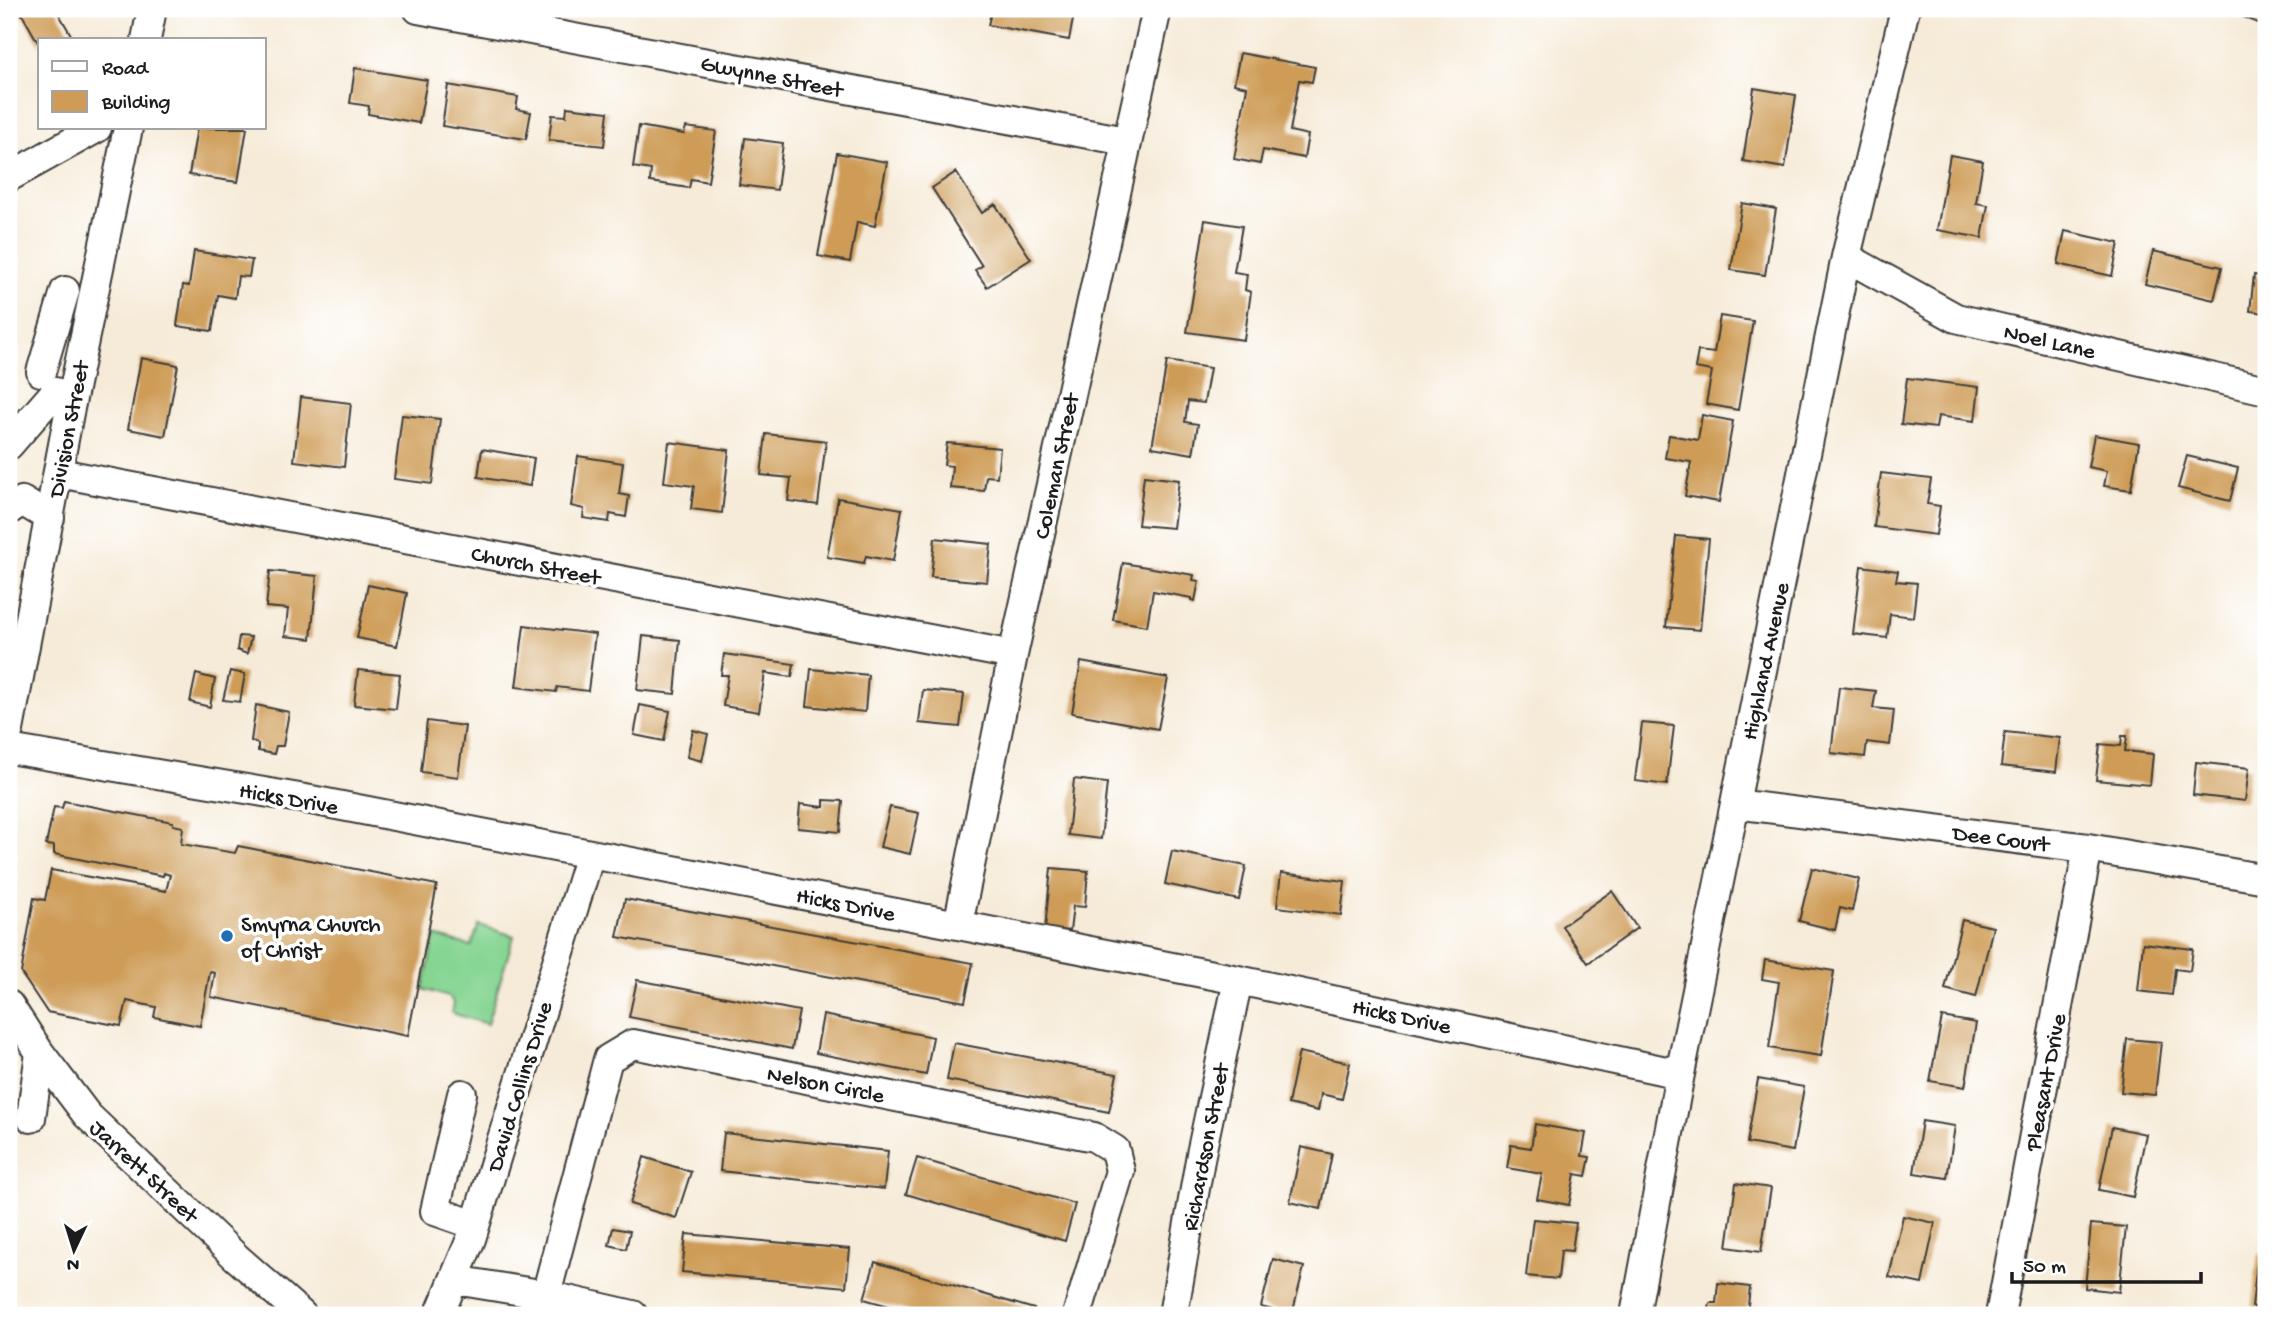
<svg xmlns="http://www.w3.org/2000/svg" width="2275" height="1324" font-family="'Gochi Hand',sans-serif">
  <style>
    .green { fill: #86d593; stroke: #517858; stroke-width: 2 }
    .building { fill: #ce9c56 }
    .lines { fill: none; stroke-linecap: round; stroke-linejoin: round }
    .minor-casing { stroke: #3d3b38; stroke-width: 32 }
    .minor { stroke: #fff; stroke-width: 28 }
    .poi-dot { fill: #1f6fb2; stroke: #fff; stroke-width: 2.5 }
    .labels { text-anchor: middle; stroke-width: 7; stroke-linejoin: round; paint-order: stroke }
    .street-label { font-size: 23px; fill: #1c1c1c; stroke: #fff }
    .poi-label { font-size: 23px; fill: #1c1c1c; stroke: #fff; text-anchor: start }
  </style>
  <rect width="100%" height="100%" fill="#fff"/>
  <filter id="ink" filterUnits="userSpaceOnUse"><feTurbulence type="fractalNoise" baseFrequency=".0143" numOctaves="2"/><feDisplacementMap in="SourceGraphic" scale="14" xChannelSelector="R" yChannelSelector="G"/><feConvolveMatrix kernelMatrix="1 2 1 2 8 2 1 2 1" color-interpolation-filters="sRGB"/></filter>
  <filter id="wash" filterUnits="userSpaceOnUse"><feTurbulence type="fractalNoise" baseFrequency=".00686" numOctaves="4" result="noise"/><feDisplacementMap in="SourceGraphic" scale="28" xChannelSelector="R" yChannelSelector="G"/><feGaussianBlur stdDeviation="1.57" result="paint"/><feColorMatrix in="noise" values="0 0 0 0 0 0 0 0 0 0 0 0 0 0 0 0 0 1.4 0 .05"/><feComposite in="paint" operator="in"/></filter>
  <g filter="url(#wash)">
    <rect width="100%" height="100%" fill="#f6ebd8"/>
    <path class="green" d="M479 925 514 936 487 1024 452 1013 454 1003 449 997 423 989 435 936 471 946Z"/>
    <g id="blocks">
      <path class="building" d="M19 9H56L74 40H40V46Z
        M992 9H1019L1018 14 1033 16 1034 9H1075L1069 40 988 25Z
        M2246 9H2266V26L2243 17Z
        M1240 53 1315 67 1312 82 1299 80 1290 131 1308 135 1304 158 1263 150 1260 164 1234 159 1247 87 1234 84Z
        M355 68 427 80 419 123 368 114 369 106 350 103Z
        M448 85 518 97 516 109 531 112 526 139 442 126Z
        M1754 88 1796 95 1785 168 1743 161Z
        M567 107 608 112 604 146 549 140 552 115 566 116Z
        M639 126 684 134 686 127 716 131 708 182 691 179 689 188 650 182 651 170 633 167Z
        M197 128H247L238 182 189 175Z
        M745 138 783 143 777 190 739 185Z
        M837 153 887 162 875 226 857 222 850 262 818 256Z
        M1950 155 1983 161 1976 203 1988 205 1982 238 1937 230Z
        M956 172 982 213 995 204 1031 259 987 287 975 270 982 266 932 188Z
        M1742 203 1776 209 1765 275 1731 270Z
        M1205 220 1242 226 1234 272 1247 274 1245 290 1251 292 1244 340 1187 332Z
        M2065 231 2119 243 2112 276 2058 264Z
        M194 251 252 260 249 277 238 276 235 298 218 295 212 331 177 326 183 285 189 286Z
        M2153 251 2222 267 2214 300 2145 284Z
        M2254 275 2266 277V313L2250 311Z
        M1720 316 1753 321 1738 410 1706 404 1712 371 1695 368 1698 351 1714 353Z
        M141 358 178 365 165 436 128 429Z
        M1167 361 1210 368 1204 403 1188 401 1185 422 1198 424 1193 454 1152 447Z
        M1907 378 1979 387 1975 421 1938 416 1936 428 1901 424Z
        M301 397 351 403 344 467 294 461Z
        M402 415 440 419 432 484 394 479Z
        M1702 415 1733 421 1719 502 1685 496 1691 462 1665 458 1669 435 1698 440Z
        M766 434 826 441 818 505 788 501 791 478 761 475Z
        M2094 435 2139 443 2131 490 2104 486 2107 471 2088 467Z
        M669 442 729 450 722 513 691 509 694 486 664 482Z
        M947 443 1000 448 997 477 986 476 984 491 950 488 952 466 944 465Z
        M482 449 534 458 530 486 478 477Z
        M578 456 623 463 619 494 629 496 626 517 610 514 609 522 583 518 584 509 571 506Z
        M2187 456 2238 468 2230 501 2178 488Z
        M1881 473 1931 479 1927 504 1940 506 1936 535 1874 527Z
        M1144 476 1179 480 1173 528 1138 525Z
        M838 498 902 509 893 561 866 556 864 563 827 557Z
        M1676 536 1709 539 1700 630 1666 627Z
        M935 538 991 544 987 582 931 577Z
        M1123 563 1194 575 1193 580 1199 581 1195 601 1192 600V598L1153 591 1147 626 1113 620Z
        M1861 566 1898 571 1896 581 1917 583 1913 617 1890 614 1887 638 1853 634Z
        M270 571 317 576 311 639 285 636 288 609 266 607Z
        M368 585 407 593 397 646 357 638Z
        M524 625 595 634 588 691 557 687 556 692 516 687Z
        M239 636 251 637 247 654 237 650Z
        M643 636 680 640 675 694 637 690Z
        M724 654 794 664 792 677 765 673 759 712 723 706 728 675H721Z
        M1081 662 1168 678 1158 729 1072 713Z
        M811 669 868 675 865 712 807 706Z
        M358 670 400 674 396 709 354 705Z
        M230 671 245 674 240 702 223 700Z
        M196 674 215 679 210 707 190 702Z
        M1839 687 1876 691 1873 708 1894 710 1890 745 1867 742 1865 757 1831 753Z
        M923 690 964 694 960 727 919 723Z
        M256 705 289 712 283 746H276L274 754 258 751V744L251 741Z
        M640 705 670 711 664 741 634 735Z
        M427 721 465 726 458 777 421 772Z
        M1642 723 1674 726 1667 785 1635 781Z
        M693 730 708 734 702 761 687 757Z
        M2005 732 2060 738 2056 772 2001 766Z
        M2122 736H2127L2125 751 2153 754 2150 785 2096 780 2100 744 2121 746Z
        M2196 762 2249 768 2245 801 2193 795Z
        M1074 779 1107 783 1101 839 1068 835Z
        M824 800 843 801 840 832 798 828 800 804 824 807Z
        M64 801 173 822V825L183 827 181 844 235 853 238 846 437 885 408 1036 211 997 215 973 210 972 200 1026 154 1017 156 1007 127 1001 121 1026 47 1012 21 973 34 898 45 900 51 870 166 891 170 875 164 873 163 876 54 854V846L46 845 54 807 62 808Z
        M890 807 919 813 910 854 880 847Z
        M1172 851 1246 866 1239 900 1165 884Z
        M1051 868 1088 871 1085 907 1073 906 1070 931 1045 929Z
        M1812 868 1859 879 1852 911 1840 908 1835 930 1799 921Z
        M1281 873 1345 881 1341 915 1277 907Z
        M1612 891 1637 928 1588 963 1562 926Z
        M625 899 973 963 965 1002 617 937Z
        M1962 920 1993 927 1976 997 1945 989Z
        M2143 943 2193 949 2190 971 2175 969 2172 995 2138 991Z
        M1765 960 1834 971 1821 1056 1769 1048 1779 982 1762 979Z
        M637 980 799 1011 792 1049 629 1017Z
        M823 1015 933 1037 926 1075 816 1053Z
        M1942 1017 1976 1023 1965 1087 1930 1081Z
        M2127 1039 2161 1042 2155 1095 2121 1092Z
        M954 1043 1117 1074 1109 1112 947 1080Z
        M1299 1052 1350 1063 1342 1099 1321 1094 1318 1111 1288 1104Z
        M1758 1079 1804 1087 1793 1151 1747 1143Z
        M1922 1121 1955 1126 1947 1178 1914 1173Z
        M1535 1124 1586 1133 1582 1156 1590 1157 1586 1176 1575 1174 1569 1205 1537 1199 1542 1174 1507 1168 1511 1145 1531 1148Z
        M2112 1127 2146 1134 2133 1197 2099 1190Z
        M724 1133 888 1151 884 1189 720 1171Z
        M1301 1147 1332 1154 1321 1209 1290 1202Z
        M644 1157 691 1172 676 1218 630 1204Z
        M917 1158 1075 1204 1065 1241 906 1194Z
        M1736 1183 1771 1188 1761 1252 1727 1247Z
        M1903 1216 1935 1223 1922 1284 1889 1277Z
        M1533 1219 1576 1223 1572 1251 1561 1250 1558 1279 1526 1276Z
        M2091 1224 2126 1227 2119 1292 2085 1288Z
        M613 1228 630 1231 626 1249 609 1245Z
        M686 1234 850 1249 846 1287 682 1272Z
        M2258 1253 2266 1254V1309L2252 1307Z
        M1273 1259 1304 1267 1292 1315 1261 1307Z
        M875 1262 1034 1309 1032 1315H921L864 1299Z
        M1718 1283 1750 1287 1747 1315H1708L1710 1303H1716Z"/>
    </g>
  </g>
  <g filter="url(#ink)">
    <use href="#blocks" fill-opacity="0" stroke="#3d3b38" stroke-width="2"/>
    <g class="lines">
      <g class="minor-casing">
        <path id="minor" d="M418 9 1126 141
          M146 40 152 9
          M9 177 97 128
          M1846 257 1956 318 2266 390
          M41 372 65 291
          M9 445 55 392
          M59 473 1013 655
          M9 510 22 501 50 518
          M9 730 69 413 128 128
          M9 749 311 800 958 925 1238 980 1680 1074
          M1735 804 2088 848 2266 879
          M958 925 1013 655 1157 9
          M9 1005 40 1053 87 1115 237 1258 302 1315
          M462 1094 435 1211 475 1225
          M31 1118 40 1053
          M455 1280 546 1295 633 1315
          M546 1295 608 1059 633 1044 1094 1137 1115 1150 1120 1171 1077 1315
          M439 1315 471 1239 590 855
          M1173 1315 1201 1154 1238 980
          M1635 1315 1680 1074 1846 257 1905 9
          M2000 1315 2088 848"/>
      </g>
      <use href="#minor" class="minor"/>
    </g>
  </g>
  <circle class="poi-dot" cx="227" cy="936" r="7"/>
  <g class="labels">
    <g class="street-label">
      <text transform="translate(772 75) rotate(11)" y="8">Gwynne Street</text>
      <text transform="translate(2050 340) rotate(13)" y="8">Noel Lane</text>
      <text transform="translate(67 429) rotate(-79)" y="8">Division Street</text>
      <text transform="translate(1055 466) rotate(-78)" y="8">Coleman Street</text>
      <text transform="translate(536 564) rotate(11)" y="8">Church Street</text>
      <text transform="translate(1764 661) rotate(-78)" y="8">Highland Avenue</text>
      <text transform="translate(289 797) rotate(10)" y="8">Hicks Drive</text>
      <text transform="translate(2001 837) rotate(7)" y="8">Dee Court</text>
      <text transform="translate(846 903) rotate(11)" y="8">Hicks Drive</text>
      <text transform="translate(1402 1015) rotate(12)" y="8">Hicks Drive</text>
      <text transform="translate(2044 1082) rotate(-79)" y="8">Pleasant Drive</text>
      <text transform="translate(826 1083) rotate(11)" y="8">Nelson Circle</text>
      <text transform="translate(518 1086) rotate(-73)" y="8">David Collins Drive</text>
      <text transform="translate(1204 1147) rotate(-79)" y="8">Richardson Street</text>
      <text transform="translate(145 1170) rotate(43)" y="8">Jarrett Street</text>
    </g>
    <g class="poi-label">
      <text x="241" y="931">Smyrna Church<tspan x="241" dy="26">of Christ</tspan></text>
    </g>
  </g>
  <rect width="2275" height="1324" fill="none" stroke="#fff" stroke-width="35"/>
  <rect x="38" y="38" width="228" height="91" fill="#ffffff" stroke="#a4a4a4" stroke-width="2"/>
  <rect x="52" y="61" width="35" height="10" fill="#ffffff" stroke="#a4a4a4" stroke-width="2"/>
  <text x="102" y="74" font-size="21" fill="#1c1c1c">Road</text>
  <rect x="52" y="91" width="35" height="21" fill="#ce9c56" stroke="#a4a4a4" stroke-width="2"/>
  <text x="102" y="108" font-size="21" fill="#1c1c1c">Building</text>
  <g transform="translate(74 1250) rotate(184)" stroke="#ffffff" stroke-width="5" paint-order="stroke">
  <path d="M0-5L12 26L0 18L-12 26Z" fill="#1c1c1c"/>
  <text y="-10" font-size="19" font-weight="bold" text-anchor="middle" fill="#1c1c1c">N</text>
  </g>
  <path d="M2012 1272v10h189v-10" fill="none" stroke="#1c1c1c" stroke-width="3.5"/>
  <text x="2023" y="1272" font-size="21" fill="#1c1c1c" stroke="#ffffff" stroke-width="5" paint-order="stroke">50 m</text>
</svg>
